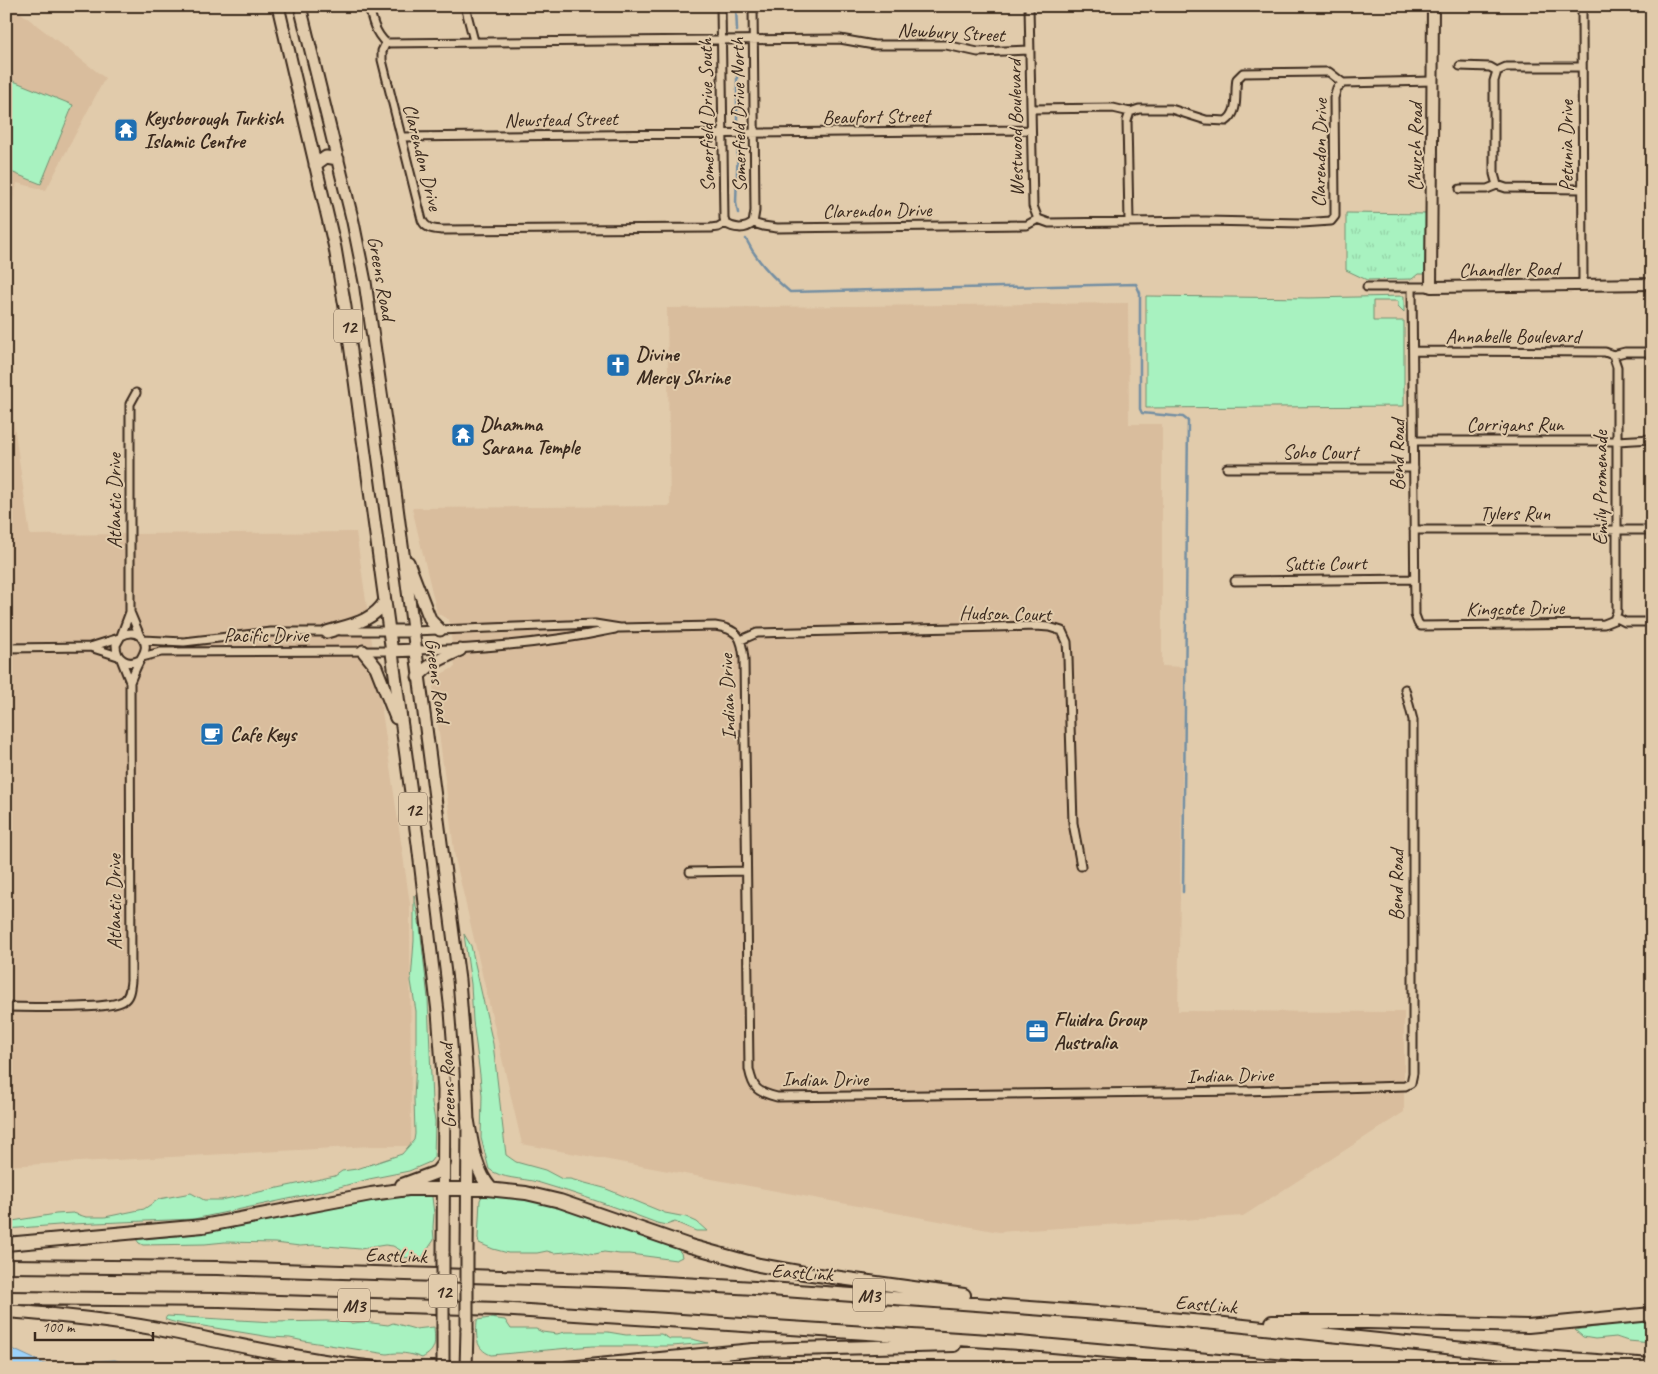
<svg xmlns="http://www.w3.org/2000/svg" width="1658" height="1374" font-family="Caveat,sans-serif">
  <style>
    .built { fill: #d9bd9d }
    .grass { fill: #a8f2c0; stroke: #728e6f }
    .park { fill: url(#park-tufts); stroke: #728e6f }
    .water { fill: #9bd2fa; stroke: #758fa2 }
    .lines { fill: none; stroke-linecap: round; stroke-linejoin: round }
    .stream { stroke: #758fa2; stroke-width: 2.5 }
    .street-casing { stroke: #3b2a1e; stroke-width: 11 }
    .secondary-casing { stroke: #3b2a1e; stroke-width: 14 }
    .primary-casing { stroke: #3b2a1e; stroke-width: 15 }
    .highway-casing { stroke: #3b2a1e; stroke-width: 16 }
    .street { stroke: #e1cbab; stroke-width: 7 }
    .secondary { stroke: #e1cbab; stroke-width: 10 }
    .primary { stroke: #e1cbab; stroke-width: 11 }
    .highway { stroke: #e1cbab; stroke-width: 12 }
    .primary-bridge-casing { stroke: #3b2a1e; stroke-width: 15; stroke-linecap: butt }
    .primary-bridge { stroke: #e1cbab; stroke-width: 11 }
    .labels { text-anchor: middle; stroke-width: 4; stroke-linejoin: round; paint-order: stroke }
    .shield { fill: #e1cbab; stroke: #6d5a48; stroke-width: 1 }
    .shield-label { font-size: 19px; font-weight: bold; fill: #3b2a1e }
    .street-label { font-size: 20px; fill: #3b2a1e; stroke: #e1cbab }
    .poi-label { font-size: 20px; font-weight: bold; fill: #3b2a1e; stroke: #e1cbab; text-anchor: start }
  </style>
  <defs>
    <pattern id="park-tufts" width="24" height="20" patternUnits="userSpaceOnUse" patternTransform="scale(1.25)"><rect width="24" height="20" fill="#a8f2c0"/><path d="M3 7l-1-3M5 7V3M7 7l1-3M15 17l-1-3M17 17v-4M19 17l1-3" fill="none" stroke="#92d0a5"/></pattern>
  </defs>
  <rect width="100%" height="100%" fill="#e1cbab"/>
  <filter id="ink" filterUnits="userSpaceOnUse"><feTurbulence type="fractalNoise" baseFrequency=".02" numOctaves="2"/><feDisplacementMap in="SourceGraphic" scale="10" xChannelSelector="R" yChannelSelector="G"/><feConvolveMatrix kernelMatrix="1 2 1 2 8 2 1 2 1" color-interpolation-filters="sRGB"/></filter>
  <g filter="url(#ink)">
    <path class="built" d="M6 6H12L105 78 46 190 17 183 6 228Z
      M1128 303 1129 424H1162V666L1184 667 1178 1011 1404 1012V1112L1243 1216 999 1232 522 1144 455 858 433 686 439 675 455 667 449 620 437 613 412 508 670 506 667 308Z
      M6 371 30 535 356 532 410 904 411 1146H371L6 1166Z"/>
    <path class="grass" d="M6 78 73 105 41 184 6 170Z
      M1146 296 1309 298 1404 296V312L1398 306V301H1373V321H1404V406L1146 408Z
      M414 895 420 927 428 999 432 1103 435 1121 434 1157 430 1162 409 1171 369 1179 321 1192 194 1219 72 1224 6 1229V1222L56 1214 73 1213 86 1217H105L144 1209 159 1199 191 1193 204 1200H221L335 1176 342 1171 357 1169 402 1154 414 1140 415 1134 414 1098 416 1063V1011L411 981 414 941Z
      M464 934 471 946 493 1044 506 1155 516 1162 545 1170 562 1179H570L604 1188 665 1213 686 1217 697 1222 707 1231H696L675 1222 666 1225 657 1223C618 1208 578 1194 537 1182 522 1178 501 1179 489 1169L481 1138 482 1096 480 1075 473 1021 471 984Z
      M427 1193 432 1197 434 1214 433 1227 434 1240 421 1259 401 1257 400 1250 393 1246 385 1245 360 1249 315 1245 300 1246 275 1243 225 1242 205 1244 143 1245 139 1243 136 1239C169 1237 203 1234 235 1227 298 1214 363 1196 427 1193Z
      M488 1193H516L673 1244 681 1253 682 1257 676 1260 630 1254H620L604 1252 595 1254 578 1251 554 1253 547 1251 537 1253H508L493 1249 479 1243 478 1238 480 1200 482 1196Z
      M167 1316 274 1322 327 1321 352 1323 364 1322 388 1325 393 1323 415 1329 434 1327C435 1342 437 1350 422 1358 410 1353 399 1352 387 1354L304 1341 290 1338 270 1337 197 1325C192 1326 169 1322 165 1319Z
      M490 1318 505 1320 511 1329H536L542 1332 557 1334 565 1332H608L626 1335 661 1334 670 1339H692L708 1343 672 1346H592L491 1355C475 1349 476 1336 477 1320Z
      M1652 1319V1343L1628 1341 1616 1337 1595 1339 1583 1337 1575 1330Z"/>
    <path class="park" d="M1346 213 1430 214V274H1418L1412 279 1367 280 1346 270Z"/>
    <path class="water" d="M6 1346 47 1365 115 1360 134 1368H6Z"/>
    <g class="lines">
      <path class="stream" d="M736 6 737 31
        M737 123V50
        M738 144 736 203 738 213
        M746 239C756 260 772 277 790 292L1136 284 1140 293V409L1142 413 1183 417 1188 421 1183 892"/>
      <g class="street-casing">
        <path id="street" d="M369 6C372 20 375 33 386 43
          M465 6 474 41
          M721 6 724 218 725 223
          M753 6 755 211 753 223
          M1029 6 1033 206 1038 219
          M1582 6 1583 285
          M386 43 840 39 874 45H946L978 52 1030 50
          M386 43 382 51V60L422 220C426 229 433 229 442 230L711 228 718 227 725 223
          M1460 66 1490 67 1497 71
          M1497 71 1506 67H1582
          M1031 109 1113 108 1130 112
          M401 137 1031 130
          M1497 185 1494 174V81L1497 71
          M1497 185 1506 188 1582 189
          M1460 189H1487L1497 185
          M1038 219 1049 223 1206 221 1302 223 1331 221 1335 216V204L1334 98 1337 88 1343 83 1433 81
          M1129 221 1127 121 1130 112 1139 109H1171L1206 120 1226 121C1240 112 1234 93 1237 79L1243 73 1324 72H1329L1343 83
          M725 223C734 229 745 230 753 223
          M753 223 763 226 777 228 1027 225 1038 219
          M1367 287H1431
          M1412 287 1415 615 1418 623 1421 626 1604 624 1614 620 1617 612V367L1613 355
          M1413 351 1605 352 1613 355 1625 352H1652
          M1413 441H1617L1652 439
          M1227 468H1414
          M1414 530H1652
          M1235 581 1414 579
          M130 612 140 636
          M1615 617 1625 622H1652
          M341 631H389
          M413 631 595 624 620 628 715 626C739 629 742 638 744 659L749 1069C753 1089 757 1092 777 1097L1243 1091 1405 1086 1411 1083 1413 1073V720L1405 689
          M121 636 130 612V404L136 393
          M143 640 184 642 271 632H330
          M741 640 757 633 1036 626 1049 627 1062 631 1067 642 1068 658 1073 823 1081 866
          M90 647 118 656
          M6 648 90 647 119 638
          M415 650C483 649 549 643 615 629
          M142 657 161 652 391 651
          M130 682C133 675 136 667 140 660 145 652 149 644 140 636 134 631 127 633 121 636L116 645C116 660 128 666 140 660
          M690 872 746 871
          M6 1007C28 1007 109 1010 123 1001 130 997 130 988 131 981L130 682 121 659"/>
      </g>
      <g class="secondary-casing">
        <path id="secondary" d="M1433 6 1431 287 1652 284"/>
      </g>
      <g class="primary-casing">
        <path id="primary" d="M278 6 335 248 345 307 418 844 438 1012 444 1090 443 1253
          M300 6 353 222 365 282 392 469 459 980 466 1070 468 1122 467 1254
          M315 165 326 157 338 159
          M408 562 428 614 431 621 440 630
          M389 631H413
          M327 632C349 625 373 622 385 601
          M363 651 376 667 396 718
          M391 651 415 650
          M418 677C429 663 446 657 460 650
          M443 1368V1329
          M466 1368 467 1330"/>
      </g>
      <g class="highway-casing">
        <path id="highway" d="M468 1122C472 1145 475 1171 491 1189
          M402 1185 437 1172 444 1163
          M6 1244 203 1226 371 1194 408 1189H487L526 1193 560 1201 690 1246 759 1265 804 1273 964 1295
          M6 1266 217 1268 626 1281 755 1288 1112 1314 1215 1323 1542 1357 1652 1365
          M6 1298 220 1300 498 1309 1019 1343 1298 1368
          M6 1311C57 1315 108 1320 158 1329 230 1343 302 1360 376 1368
          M1272 1322H1367L1528 1326 1652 1314
          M567 1368 753 1350 954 1345"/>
      </g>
      <use href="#street" class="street"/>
      <use href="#secondary" class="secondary"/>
      <use href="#primary" class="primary"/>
      <use href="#highway" class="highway"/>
      <g class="primary-bridge-casing">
        <path id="primary-bridge" d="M443 1253V1329
          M467 1254V1330"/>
      </g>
      <use href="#primary-bridge" class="primary-bridge"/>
    </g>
  </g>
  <defs>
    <g id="temple-square" transform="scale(1.25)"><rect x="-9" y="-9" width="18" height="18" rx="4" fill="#1f6fb2" stroke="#e1cbab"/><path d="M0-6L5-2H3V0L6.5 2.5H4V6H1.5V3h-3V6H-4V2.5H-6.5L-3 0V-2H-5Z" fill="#fff"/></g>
    <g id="church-square" transform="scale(1.25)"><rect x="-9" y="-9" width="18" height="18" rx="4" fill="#1f6fb2" stroke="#e1cbab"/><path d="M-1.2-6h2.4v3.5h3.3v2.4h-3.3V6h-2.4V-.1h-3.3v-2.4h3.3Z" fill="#fff"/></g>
    <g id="cafe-square" transform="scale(1.25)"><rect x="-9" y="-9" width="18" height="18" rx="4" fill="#1f6fb2" stroke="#e1cbab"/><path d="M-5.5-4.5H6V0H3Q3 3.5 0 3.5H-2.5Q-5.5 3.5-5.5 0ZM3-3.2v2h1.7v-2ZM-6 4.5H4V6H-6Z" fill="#fff"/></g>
    <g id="office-square" transform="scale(1.25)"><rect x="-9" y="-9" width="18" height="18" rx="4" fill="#1f6fb2" stroke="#e1cbab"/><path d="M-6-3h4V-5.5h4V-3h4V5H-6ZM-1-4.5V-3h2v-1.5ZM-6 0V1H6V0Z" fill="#fff"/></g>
  </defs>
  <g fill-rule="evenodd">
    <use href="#temple-square" x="126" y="130"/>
    <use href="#church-square" x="618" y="365"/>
    <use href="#temple-square" x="463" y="435"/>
    <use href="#cafe-square" x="212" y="734"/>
    <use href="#office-square" x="1037" y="1031"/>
  </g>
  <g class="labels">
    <g class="shield">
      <rect x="334" y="309.5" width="28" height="33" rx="4"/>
      <rect x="399" y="792.5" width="28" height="33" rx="4"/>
      <rect x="429" y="1274.5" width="28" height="33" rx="4"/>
      <rect x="853" y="1278.5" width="32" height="33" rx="4"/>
      <rect x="338" y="1288.5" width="32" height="33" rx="4"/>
    </g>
    <g class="shield-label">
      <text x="348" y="333">12</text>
      <text x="413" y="816">12</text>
      <text x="443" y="1298">12</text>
      <text x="869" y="1302">M3</text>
      <text x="354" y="1312">M3</text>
    </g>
    <g class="street-label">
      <text transform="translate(951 32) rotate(3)" y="7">Newbury Street</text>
      <text transform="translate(706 115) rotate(-91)" y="7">Somerfield Drive South</text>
      <text transform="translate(738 115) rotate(-91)" y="7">Somerfield Drive North</text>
      <text transform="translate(876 116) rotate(-1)" y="7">Beaufort Street</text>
      <text transform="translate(561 119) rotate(-1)" y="7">Newstead Street</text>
      <text transform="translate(1015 128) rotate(-91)" y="7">Westwood Boulevard</text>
      <text transform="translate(1566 146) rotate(-90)" y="7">Petunia Drive</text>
      <text transform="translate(1415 147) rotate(-90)" y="7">Church Road</text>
      <text transform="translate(1319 153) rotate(-89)" y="7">Clarendon Drive</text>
      <text transform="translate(423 157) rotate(76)" y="7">Clarendon Drive</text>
      <text transform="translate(877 210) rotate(-1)" y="7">Clarendon Drive</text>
      <text transform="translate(1509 269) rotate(-1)" y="7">Chandler Road</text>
      <text transform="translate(382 278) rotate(80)" y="7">Greens Road</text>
      <text x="1513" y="343">Annabelle Boulevard</text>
      <text x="1515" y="431">Corrigans Run</text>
      <text x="1320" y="459">Soho Court</text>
      <text transform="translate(1397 455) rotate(-90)" y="7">Bend Road</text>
      <text transform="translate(1600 488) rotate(-90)" y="7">Emily Promenade</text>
      <text transform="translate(114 501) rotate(-90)" y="7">Atlantic Drive</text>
      <text x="1515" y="520">Tylers Run</text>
      <text transform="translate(1325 563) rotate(-1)" y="7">Suttie Court</text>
      <text transform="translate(1515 608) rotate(-1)" y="7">Kingcote Drive</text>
      <text transform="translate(1005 613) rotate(1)" y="7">Hudson Court</text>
      <text x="266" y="642">Pacific Drive</text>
      <text transform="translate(438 680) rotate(82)" y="7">Greens Road</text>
      <text transform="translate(727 697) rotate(-92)" y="7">Indian Drive</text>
      <text transform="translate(1396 885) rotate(-90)" y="7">Bend Road</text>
      <text transform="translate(114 902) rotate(-90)" y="7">Atlantic Drive</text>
      <text transform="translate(1230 1075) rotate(-1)" y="7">Indian Drive</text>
      <text x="825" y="1086">Indian Drive</text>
      <text transform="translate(447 1086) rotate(-92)" y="7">Greens Road</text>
      <text transform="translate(396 1255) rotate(2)" y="7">EastLink</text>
      <text transform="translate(802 1272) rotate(4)" y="7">EastLink</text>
      <text transform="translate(1206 1304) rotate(5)" y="7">EastLink</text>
    </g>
    <g class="poi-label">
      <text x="144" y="125">Keysborough Turkish<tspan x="144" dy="23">Islamic Centre</tspan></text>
      <text x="636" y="361">Divine<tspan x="636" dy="23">Mercy Shrine</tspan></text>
      <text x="480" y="431">Dhamma<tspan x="480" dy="23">Sarana Temple</tspan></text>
      <text x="230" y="741">Cafe Keys</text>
      <text x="1054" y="1026">Fluidra Group<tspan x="1054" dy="23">Australia</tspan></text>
    </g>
  </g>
  <rect width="1658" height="1374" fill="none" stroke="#e1cbab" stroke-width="25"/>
  <rect x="12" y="12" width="1633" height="1349" fill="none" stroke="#3b2a1e" stroke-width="2" filter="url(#ink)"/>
  <path d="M35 1332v8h118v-8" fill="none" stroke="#3b2a1e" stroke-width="2.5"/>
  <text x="42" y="1332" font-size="15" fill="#3b2a1e" stroke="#e1cbab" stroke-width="4" paint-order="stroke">100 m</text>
</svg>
